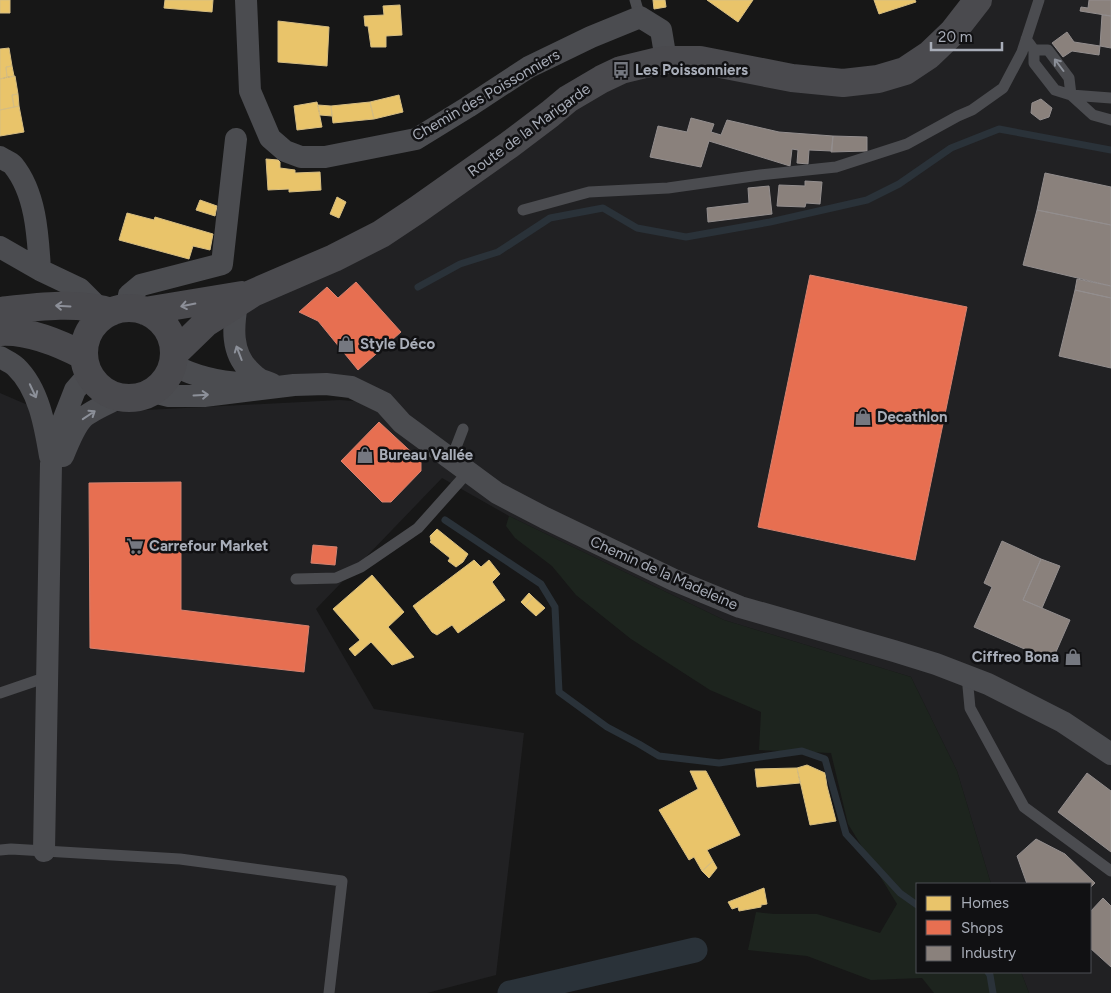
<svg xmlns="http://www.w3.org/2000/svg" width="1111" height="993" font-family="Figtree,sans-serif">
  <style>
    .built { fill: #212123 }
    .green { fill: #1d241e }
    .homes { fill: #e9c46a; stroke: #d6bd81 }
    .shops { fill: #e76f51; stroke: #d48270 }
    .industry { fill: #8a817c; stroke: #938e8e }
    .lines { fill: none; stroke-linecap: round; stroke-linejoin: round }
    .stream { stroke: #2a3239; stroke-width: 7 }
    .canal { stroke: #2a3239; stroke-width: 25 }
    .lane { stroke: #4b4c50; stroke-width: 11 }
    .street { stroke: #4b4c50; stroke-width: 22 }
    .secondary { stroke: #4a4a4e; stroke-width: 28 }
    .oneway { stroke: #8c9099 }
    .oneway2 { stroke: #8c8f98 }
    .labels { text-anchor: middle; stroke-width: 5; stroke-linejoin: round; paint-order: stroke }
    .poi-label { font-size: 15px; font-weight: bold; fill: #a8adb8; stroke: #111113; text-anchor: start }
    .street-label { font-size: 15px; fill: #a8adb8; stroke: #111113 }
  </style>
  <rect width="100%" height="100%" fill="#171717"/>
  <path class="built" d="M983 0H1111V993H1029L1021 972H1090V884H991L957 771 911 677 724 620 509 516 442 478 316 609 374 709 524 733 496 975 427 993H0V393L51 415 340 400 378 403 266 383 235 333 256 290 326 259 645 62 804 75 901 70Z"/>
  <path class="green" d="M509 516 724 620 911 677 957 771 991 884H917V972H1021L1029 993H934L922 978 871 980 807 956 748 950 756 912 774 914H817L880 933 897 904 848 824 831 753 759 750 761 712 710 690 631 639 576 595 552 566 515 538 506 526Z"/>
  <path class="homes" d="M0 0H10V13H0Z
    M165 0H213L212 12 164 8Z
    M653 0H665L666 7 654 9Z
    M707 0H753L738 22Z
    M874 0H915L916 2 879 14Z
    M400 5 402 35 386 36V47H371L368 26H365L364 16 384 15 383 6Z
    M278 21 329 27 327 66 278 62Z
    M9 48 12 66 6 67 7 77 0 79V49Z
    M12 66 14 76 7 77 6 67Z
    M15 76 18 94 12 95 14 107 0 110V79Z
    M18 94 19 106 14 107 12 95Z
    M399 95 403 112 374 119 370 102Z
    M317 102 322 127 297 130 294 106Z
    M370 102 374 119 333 123 331 106Z
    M318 105 331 106 332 116 320 115Z
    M19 106 24 132 0 136V110Z
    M266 159 278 160 280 162V168L295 170V173L320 172 321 190 289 192V189L268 190Z
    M337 197 346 202 339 218 330 214Z
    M200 200 217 206 215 216 196 210Z
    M127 213 154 220 155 217 213 234 210 250 193 246 189 259 119 240Z
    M437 529 468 554 463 562 456 567 448 561 450 558 430 542 431 541 430 536Z
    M474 560 481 567 489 560 500 574 492 582 505 600 458 633 452 625 437 635 432 632 413 606Z
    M372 575 404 612 388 627 414 657 392 665 371 642 355 656 349 649 360 640 333 609Z
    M529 593 533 597 525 606 521 602Z
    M533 597 545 608 536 616 525 606Z
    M807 765 825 773 827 786 836 821 810 825 797 768Z
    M797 768 800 783 757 787 755 769Z
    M690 771H706L740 835 707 850 713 861 702 871 694 857 689 860 659 810 698 789Z
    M713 861 717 868 709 878 702 871Z
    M764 888 767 904 761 905V907L739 911 738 907 732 909 728 902Z"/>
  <path class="shops" d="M810 275 967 307 915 560 758 527Z
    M356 282 401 332 358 370 318 321 299 312 327 287 338 298Z
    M379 422 421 461V471L391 502H382L341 461Z
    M181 482V610L309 626 304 672 90 648 89 483Z
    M313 545 337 547 335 565 311 563Z"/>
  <path class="industry" d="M1089 0H1111V16L1080 11 1081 7 1088 8Z
    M1102 15 1111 16V48L1100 46Z
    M1067 32 1074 42 1100 46 1099 55 1072 51 1063 57 1052 43Z
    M1041 99 1052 108 1049 117 1040 120 1031 113 1032 103Z
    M691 118 714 124 711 132 721 135 727 120 779 132 833 136 832 151 809 150 808 164 797 163 798 150 792 149 790 166 709 141 701 167 650 157 658 126 687 132Z
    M833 136 867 137V151L831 152Z
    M1045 173 1111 187V225L1037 210Z
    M805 181 822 182 820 204 806 203 805 207 777 206 779 185 805 186Z
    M769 186 772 214 708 222 707 208 749 203 748 188Z
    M1037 210 1111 225V286L1023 265Z
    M1077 279 1111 286V298L1075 290Z
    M1075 290 1111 298V368L1059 356Z
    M1002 541 1041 559 1023 600 1070 620 1052 661 974 627 992 587 984 583Z
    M1041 559 1060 566 1042 608 1023 600Z
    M1087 773 1111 791V852L1058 812Z
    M1036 839 1065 854 1095 883 1090 888V884H1027L1017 856Z
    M1103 898 1111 906V967L1090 948V912Z"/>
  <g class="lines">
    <path class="stream" d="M418 287 460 264 498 252 550 218 603 208 637 228 686 237 770 222 867 200 899 184 951 148 999 129 1111 150
      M445 520 541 584 555 607 559 692 607 727 639 744 659 756 719 763 802 751 825 759 846 834 900 893 917 905
      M988 972 990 975 993 993"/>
    <path class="canal" d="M510 993 695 950"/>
    <path class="lane" d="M635 0 640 17
      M1026 39 1034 50V63L1055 90 1071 95 1111 98
      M1034 50H1048L1069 78 1071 95 1093 115 1111 120
      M523 210 589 192 668 188 760 175 836 167 907 144 958 116 972 110 1003 88 1022 52 1039 0
      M451 460 463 429
      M296 579 336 578 361 567 418 528 468 472
      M967 676 970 708 1024 807 1111 871
      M0 693 47 677
      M0 850 11 849 180 859 342 881 329 993"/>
    <path class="street" d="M246 0 250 91 270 138 285 151 301 157H325L416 139 468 107 529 67 591 37 640 17 661 30 666 60
      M0 157C4 160 10 162 13 165 36 193 38 236 40 270
      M0 247 40 270 80 289 99 308
      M237 304C233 327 231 352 249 370 252 373 255 376 258 378 262 381 268 382 272 384
      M127 309 129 295 141 285 222 264 236 139
      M0 357C5 360 12 363 16 367 39 389 45 426 50 456
      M173 365C194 376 219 382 243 383
      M153 392 169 396H204L294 385 326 384 351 387 384 403 402 423 497 493 545 518 674 580 740 607 894 651 936 664 988 684 1063 722 1111 754
      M63 456C67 446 75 426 83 418 90 411 111 402 121 397
      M44 851 51 464 57 436 75 390 89 374"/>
    <path class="secondary" d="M84 353a45 45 0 1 1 90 0a45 45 0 1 1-90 0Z
      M0 311C35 307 78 301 111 312
      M145 311 242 295
      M0 332C29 330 59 343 84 356
      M174 354 206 323 253 293 334 258 381 234 417 210 509 145 550 114 568 99 602 79 621 70 654 62 666 60H700L792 78 843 83 878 79 905 71 929 55 953 32 978 0"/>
  </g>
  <defs><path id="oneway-shaft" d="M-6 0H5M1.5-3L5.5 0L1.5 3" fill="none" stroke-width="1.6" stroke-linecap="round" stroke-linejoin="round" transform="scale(1.25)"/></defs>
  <g class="oneway">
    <use href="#oneway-shaft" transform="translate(1059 65) rotate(-127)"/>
    <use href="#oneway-shaft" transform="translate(239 353) rotate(-111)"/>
    <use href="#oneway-shaft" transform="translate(33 391) rotate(65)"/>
    <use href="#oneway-shaft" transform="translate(201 395) rotate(-3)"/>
    <use href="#oneway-shaft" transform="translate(89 415) rotate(-34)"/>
  </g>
  <g class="oneway2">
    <use href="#oneway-shaft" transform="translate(188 305) rotate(169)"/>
    <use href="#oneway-shaft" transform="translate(63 306) rotate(-177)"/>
  </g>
  <defs>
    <g id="bus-bare" transform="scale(1.35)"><path d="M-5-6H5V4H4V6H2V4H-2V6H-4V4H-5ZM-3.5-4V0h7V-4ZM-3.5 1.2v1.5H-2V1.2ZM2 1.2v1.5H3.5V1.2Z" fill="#757880" stroke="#111113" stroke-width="2.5" paint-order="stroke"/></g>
    <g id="shop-bare" transform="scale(1.35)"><path d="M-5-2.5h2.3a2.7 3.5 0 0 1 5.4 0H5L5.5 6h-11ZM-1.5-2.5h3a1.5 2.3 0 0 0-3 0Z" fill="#757880" stroke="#111113" stroke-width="2.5" paint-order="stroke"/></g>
    <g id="supermarket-bare" transform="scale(1.35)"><path d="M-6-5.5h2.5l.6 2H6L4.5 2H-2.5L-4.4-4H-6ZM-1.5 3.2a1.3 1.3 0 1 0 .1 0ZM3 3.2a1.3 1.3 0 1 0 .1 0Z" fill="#757880" stroke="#111113" stroke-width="2.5" paint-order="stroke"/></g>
  </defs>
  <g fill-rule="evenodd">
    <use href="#bus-bare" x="621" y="70"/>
    <use href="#shop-bare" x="346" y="344"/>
    <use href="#shop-bare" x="863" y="417"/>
    <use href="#shop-bare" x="365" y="455"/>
    <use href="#supermarket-bare" x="135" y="546"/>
    <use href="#shop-bare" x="1073" y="657"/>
  </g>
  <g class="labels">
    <g class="poi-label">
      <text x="635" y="75">Les Poissonniers</text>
      <text x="360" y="349">Style Déco</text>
      <text x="877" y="422">Decathlon</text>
      <text x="379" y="460">Bureau Vallée</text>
      <text x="149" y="551">Carrefour Market</text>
      <text x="1059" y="662" text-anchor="end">Ciffreo Bona</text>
    </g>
    <g class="street-label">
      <text transform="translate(486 95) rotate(-30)" y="5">Chemin des Poissonniers</text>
      <text transform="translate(529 130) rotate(-36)" y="5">Route de la Marigarde</text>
      <text transform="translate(664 573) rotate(24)" y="5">Chemin de la Madeleine</text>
    </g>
  </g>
  <rect x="916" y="883" width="175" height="90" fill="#111113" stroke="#4d4f55"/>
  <rect x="926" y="896" width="25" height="15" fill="#e9c46a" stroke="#4d4f55"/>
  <text x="961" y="908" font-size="15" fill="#a8adb8">Homes</text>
  <rect x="926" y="920" width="25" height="15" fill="#e76f51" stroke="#4d4f55"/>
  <text x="961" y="933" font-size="15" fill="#a8adb8">Shops</text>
  <rect x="926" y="946" width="25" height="15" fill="#8a817c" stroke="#4d4f55"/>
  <text x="961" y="958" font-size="15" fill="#a8adb8">Industry</text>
  <path d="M931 42v8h71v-8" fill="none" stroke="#a8adb8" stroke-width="2.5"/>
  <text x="938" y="42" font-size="15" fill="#a8adb8" stroke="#111113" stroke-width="4" paint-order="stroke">20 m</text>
</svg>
